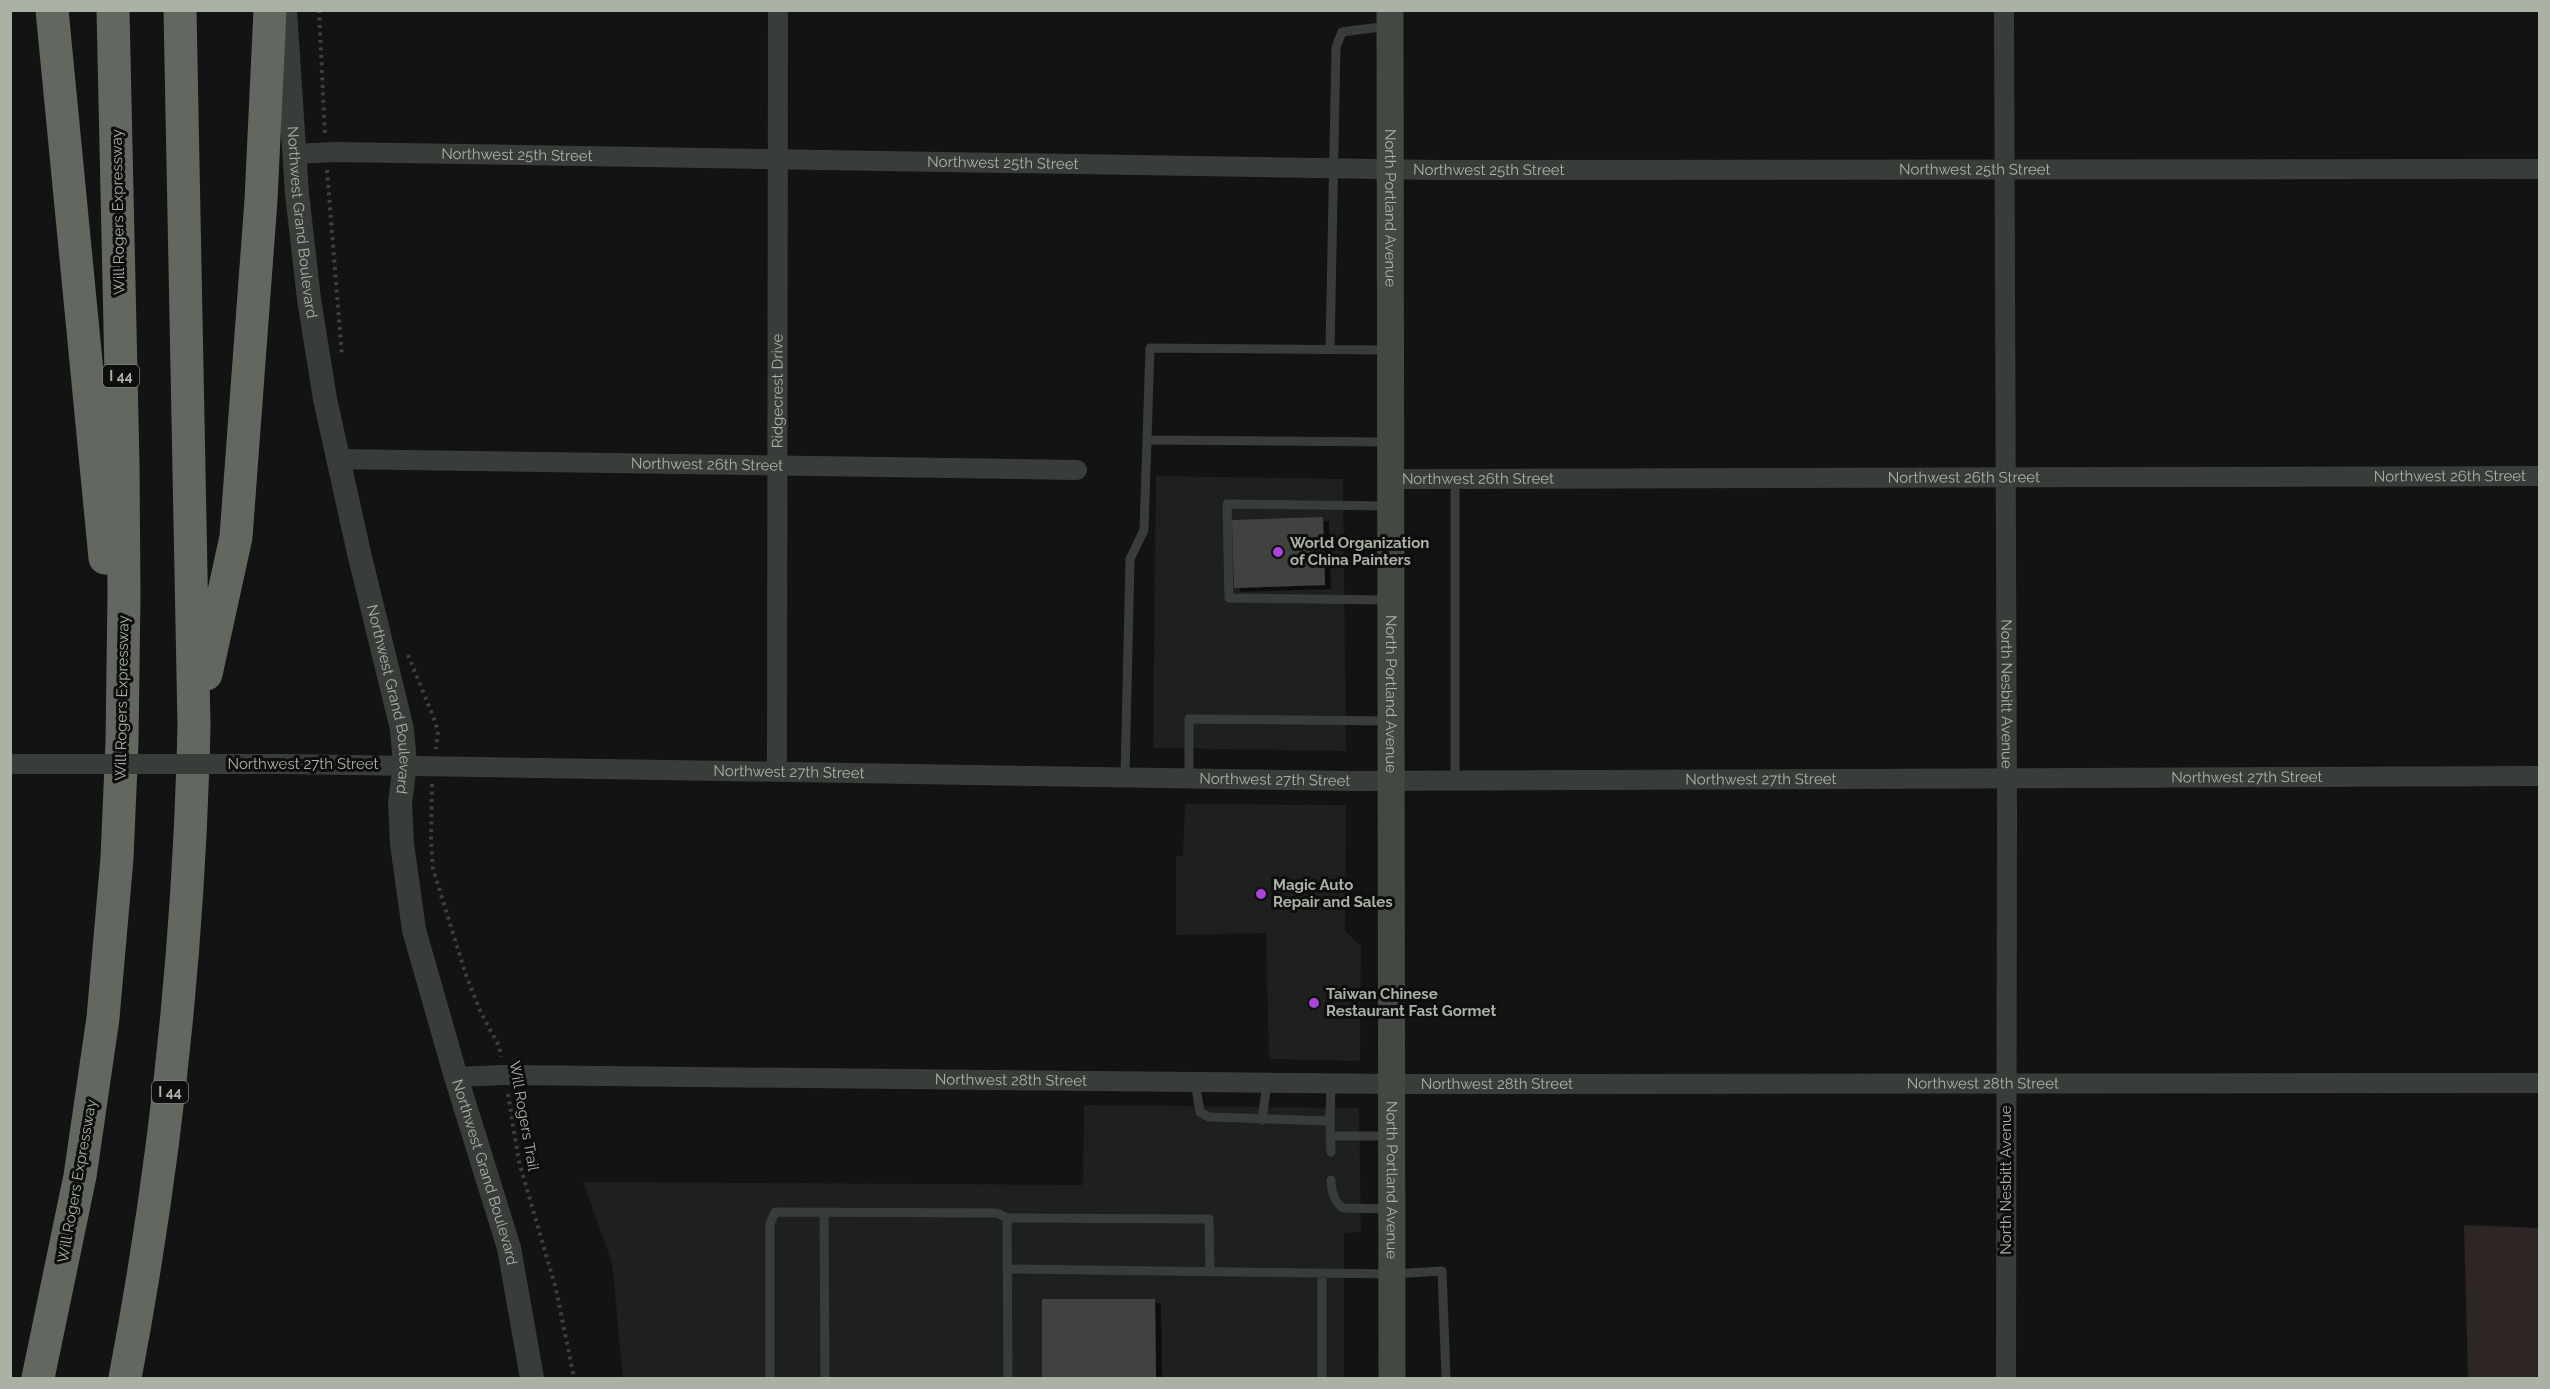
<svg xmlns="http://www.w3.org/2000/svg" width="2550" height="1389" font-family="Raleway,sans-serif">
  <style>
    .built { fill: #1e201e }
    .green { fill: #2d2625 }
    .building { fill: #3f433f; filter: url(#shadow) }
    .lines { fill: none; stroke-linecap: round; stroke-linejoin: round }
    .path { stroke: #3d413c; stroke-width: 4; stroke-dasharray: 3 4.5; stroke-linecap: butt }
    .service { stroke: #393d39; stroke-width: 9 }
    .minor { stroke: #393d39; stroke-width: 20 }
    .tertiary { stroke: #393d39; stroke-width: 24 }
    .secondary { stroke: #434842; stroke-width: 27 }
    .motorway { stroke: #626860; stroke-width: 33 }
    .minor-bridge { stroke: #393d39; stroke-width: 20 }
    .poi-dot { fill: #aa44da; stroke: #0d0e0d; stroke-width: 2 }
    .labels { text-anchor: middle; stroke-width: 6; stroke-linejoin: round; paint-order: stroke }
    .shield { fill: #0d0e0d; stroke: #7a8177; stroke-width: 1.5 }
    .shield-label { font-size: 14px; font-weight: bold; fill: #a9b2a5 }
    .street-label { font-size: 15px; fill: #a9b2a5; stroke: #0d0e0d }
    .poi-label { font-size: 15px; font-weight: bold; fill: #a9b2a5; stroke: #0d0e0d; text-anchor: start }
  </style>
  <defs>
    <filter id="shadow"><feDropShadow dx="6" dy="4" stdDeviation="0" flood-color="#0009"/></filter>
  </defs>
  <rect width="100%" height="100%" fill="#121312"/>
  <path class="built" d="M1156 476 1343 479 1346 751 1153 748Z
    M1185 804 1346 805 1345 931 1361 947 1360 1061 1269 1059 1266 933 1176 935V856H1183Z
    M1084 1105 1359 1108 1361 1232 1344 1233V1378H623L612 1263 583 1182 1083 1185Z"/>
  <path class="green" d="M2464 1225 2539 1228V1378H2468Z"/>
  <path class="building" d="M1323 517 1325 585 1234 588 1232 520Z
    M1042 1299H1155L1156 1378H1042Z"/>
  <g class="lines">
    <path class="path" d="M319 10 325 136
      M327 170 342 357
      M408 655 433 716 438 731 436 749
      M432 784 431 841 433 869 466 975 481 1013 499 1046 501 1057
      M508 1094 519 1162 556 1289 574 1378"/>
    <path class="service" d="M1330 349 1336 47 1342 32 1388 26
      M1147 440 1388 442
      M1455 479V779
      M1388 600 1229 598 1227 504 1388 506
      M1125 777 1130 559 1144 530 1150 348 1388 350
      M1189 778V719L1388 721
      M1195 1082 1200 1112 1209 1117 1330 1121 1331 1083
      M1262 1120 1267 1083
      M1330 1121 1331 1152
      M1330 1136H1388
      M1331 1180C1331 1190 1334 1202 1343 1208L1390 1209
      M824 1212 825 1378
      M1007 1218 1209 1219 1210 1272
      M1007 1269 1392 1274 1442 1271 1446 1378
      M770 1378V1224L775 1212 997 1213 1007 1218 1008 1378
      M1322 1378V1273"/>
    <g class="minor">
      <path id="s1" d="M2004 10 2007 817 2006 1378"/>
      <path id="s2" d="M293 154 336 152 1438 170 2540 169"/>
      <path id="s3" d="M337 459 1077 470"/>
      <path id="s4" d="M1390 479 2540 476"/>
      <path d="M10 764H37"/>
      <path id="s5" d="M285 764 1353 781 2540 776"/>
      <path id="s6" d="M777 771 778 10"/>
      <path id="s7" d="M456 1077 505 1075 1392 1084 2540 1083"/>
    </g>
    <path class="tertiary" id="s8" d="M285 10 297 194 309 299 325 399 359 553 402 729 405 764 400 803 402 844 414 930 456 1077 509 1248 532 1378"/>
    <path class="secondary" id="s9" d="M1390 10 1392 1378"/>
    <path class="motorway" d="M52 10 105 558
      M206 674 236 537 261 200 270 10
      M38 1378 80 1176 103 1018 117 858 122 742 124 595 123 464 113 10
      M125 1378C166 1163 189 945 194 726L180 10"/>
    <path class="minor-bridge" d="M37 764H285"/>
  </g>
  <g class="poi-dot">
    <circle cx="1278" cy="552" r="6"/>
    <circle cx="1261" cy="894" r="6"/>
    <circle cx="1314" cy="1003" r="6"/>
  </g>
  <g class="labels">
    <g class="shield">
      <rect x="103" y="365" width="36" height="22" rx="4.5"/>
      <rect x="152" y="1081" width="36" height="22" rx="4.5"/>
    </g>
    <g class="shield-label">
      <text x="121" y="381">I 44</text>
      <text x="170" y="1097">I 44</text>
    </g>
    <g class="street-label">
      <text dy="5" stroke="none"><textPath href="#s2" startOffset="224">Northwest 25th Street</textPath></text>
      <text dy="5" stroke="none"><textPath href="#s2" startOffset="710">Northwest 25th Street</textPath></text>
      <text dy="5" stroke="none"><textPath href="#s2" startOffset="1682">Northwest 25th Street</textPath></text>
      <text dy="5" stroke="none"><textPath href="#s2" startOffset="1196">Northwest 25th Street</textPath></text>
      <text dy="5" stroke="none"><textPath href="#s9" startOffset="198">North Portland Avenue</textPath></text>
      <text transform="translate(118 212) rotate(-91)" y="5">Will Rogers Expressway</text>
      <text dy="5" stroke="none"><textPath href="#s8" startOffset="213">Northwest Grand Boulevard</textPath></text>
      <text dy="5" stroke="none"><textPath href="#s6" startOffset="380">Ridgecrest Drive</textPath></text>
      <text dy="5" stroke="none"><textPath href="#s3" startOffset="370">Northwest 26th Street</textPath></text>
      <text dy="5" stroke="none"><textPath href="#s4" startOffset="1060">Northwest 26th Street</textPath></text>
      <text dy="5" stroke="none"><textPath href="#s4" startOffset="574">Northwest 26th Street</textPath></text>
      <text dy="5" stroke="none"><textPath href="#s4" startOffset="88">Northwest 26th Street</textPath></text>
      <text dy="5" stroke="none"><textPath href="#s9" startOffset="684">North Portland Avenue</textPath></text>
      <text dy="5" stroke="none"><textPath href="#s1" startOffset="684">North Nesbitt Avenue</textPath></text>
      <text transform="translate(122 698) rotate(-89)" y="5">Will Rogers Expressway</text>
      <text dy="5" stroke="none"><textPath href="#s8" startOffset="699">Northwest Grand Boulevard</textPath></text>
      <text x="303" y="769">Northwest 27th Street</text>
      <text dy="5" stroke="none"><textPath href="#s5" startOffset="504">Northwest 27th Street</textPath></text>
      <text dy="5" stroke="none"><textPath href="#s5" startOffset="1962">Northwest 27th Street</textPath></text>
      <text dy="5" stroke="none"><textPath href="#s5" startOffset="1476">Northwest 27th Street</textPath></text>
      <text dy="5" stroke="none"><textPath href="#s5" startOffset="990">Northwest 27th Street</textPath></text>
      <text dy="5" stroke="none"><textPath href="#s7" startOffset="555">Northwest 28th Street</textPath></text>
      <text dy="5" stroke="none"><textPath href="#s7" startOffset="1527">Northwest 28th Street</textPath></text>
      <text dy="5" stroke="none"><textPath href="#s7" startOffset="1041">Northwest 28th Street</textPath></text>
      <text transform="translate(524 1116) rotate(80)" y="5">Will Rogers Trail</text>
      <text dy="5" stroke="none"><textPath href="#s8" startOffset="1185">Northwest Grand Boulevard</textPath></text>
      <text dy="5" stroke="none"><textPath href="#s9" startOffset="1170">North Portland Avenue</textPath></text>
      <text transform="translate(2006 1180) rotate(-90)" y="5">North Nesbitt Avenue</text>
      <text transform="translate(77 1181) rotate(-80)" y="5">Will Rogers Expressway</text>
    </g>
    <g class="poi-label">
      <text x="1290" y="548">World Organization<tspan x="1290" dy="17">of China Painters</tspan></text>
      <text x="1273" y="890">Magic Auto<tspan x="1273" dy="17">Repair and Sales</tspan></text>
      <text x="1326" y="999">Taiwan Chinese<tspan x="1326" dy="17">Restaurant Fast Gormet</tspan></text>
    </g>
  </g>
  <rect width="2550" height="1389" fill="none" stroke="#a9b2a5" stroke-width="24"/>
</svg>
